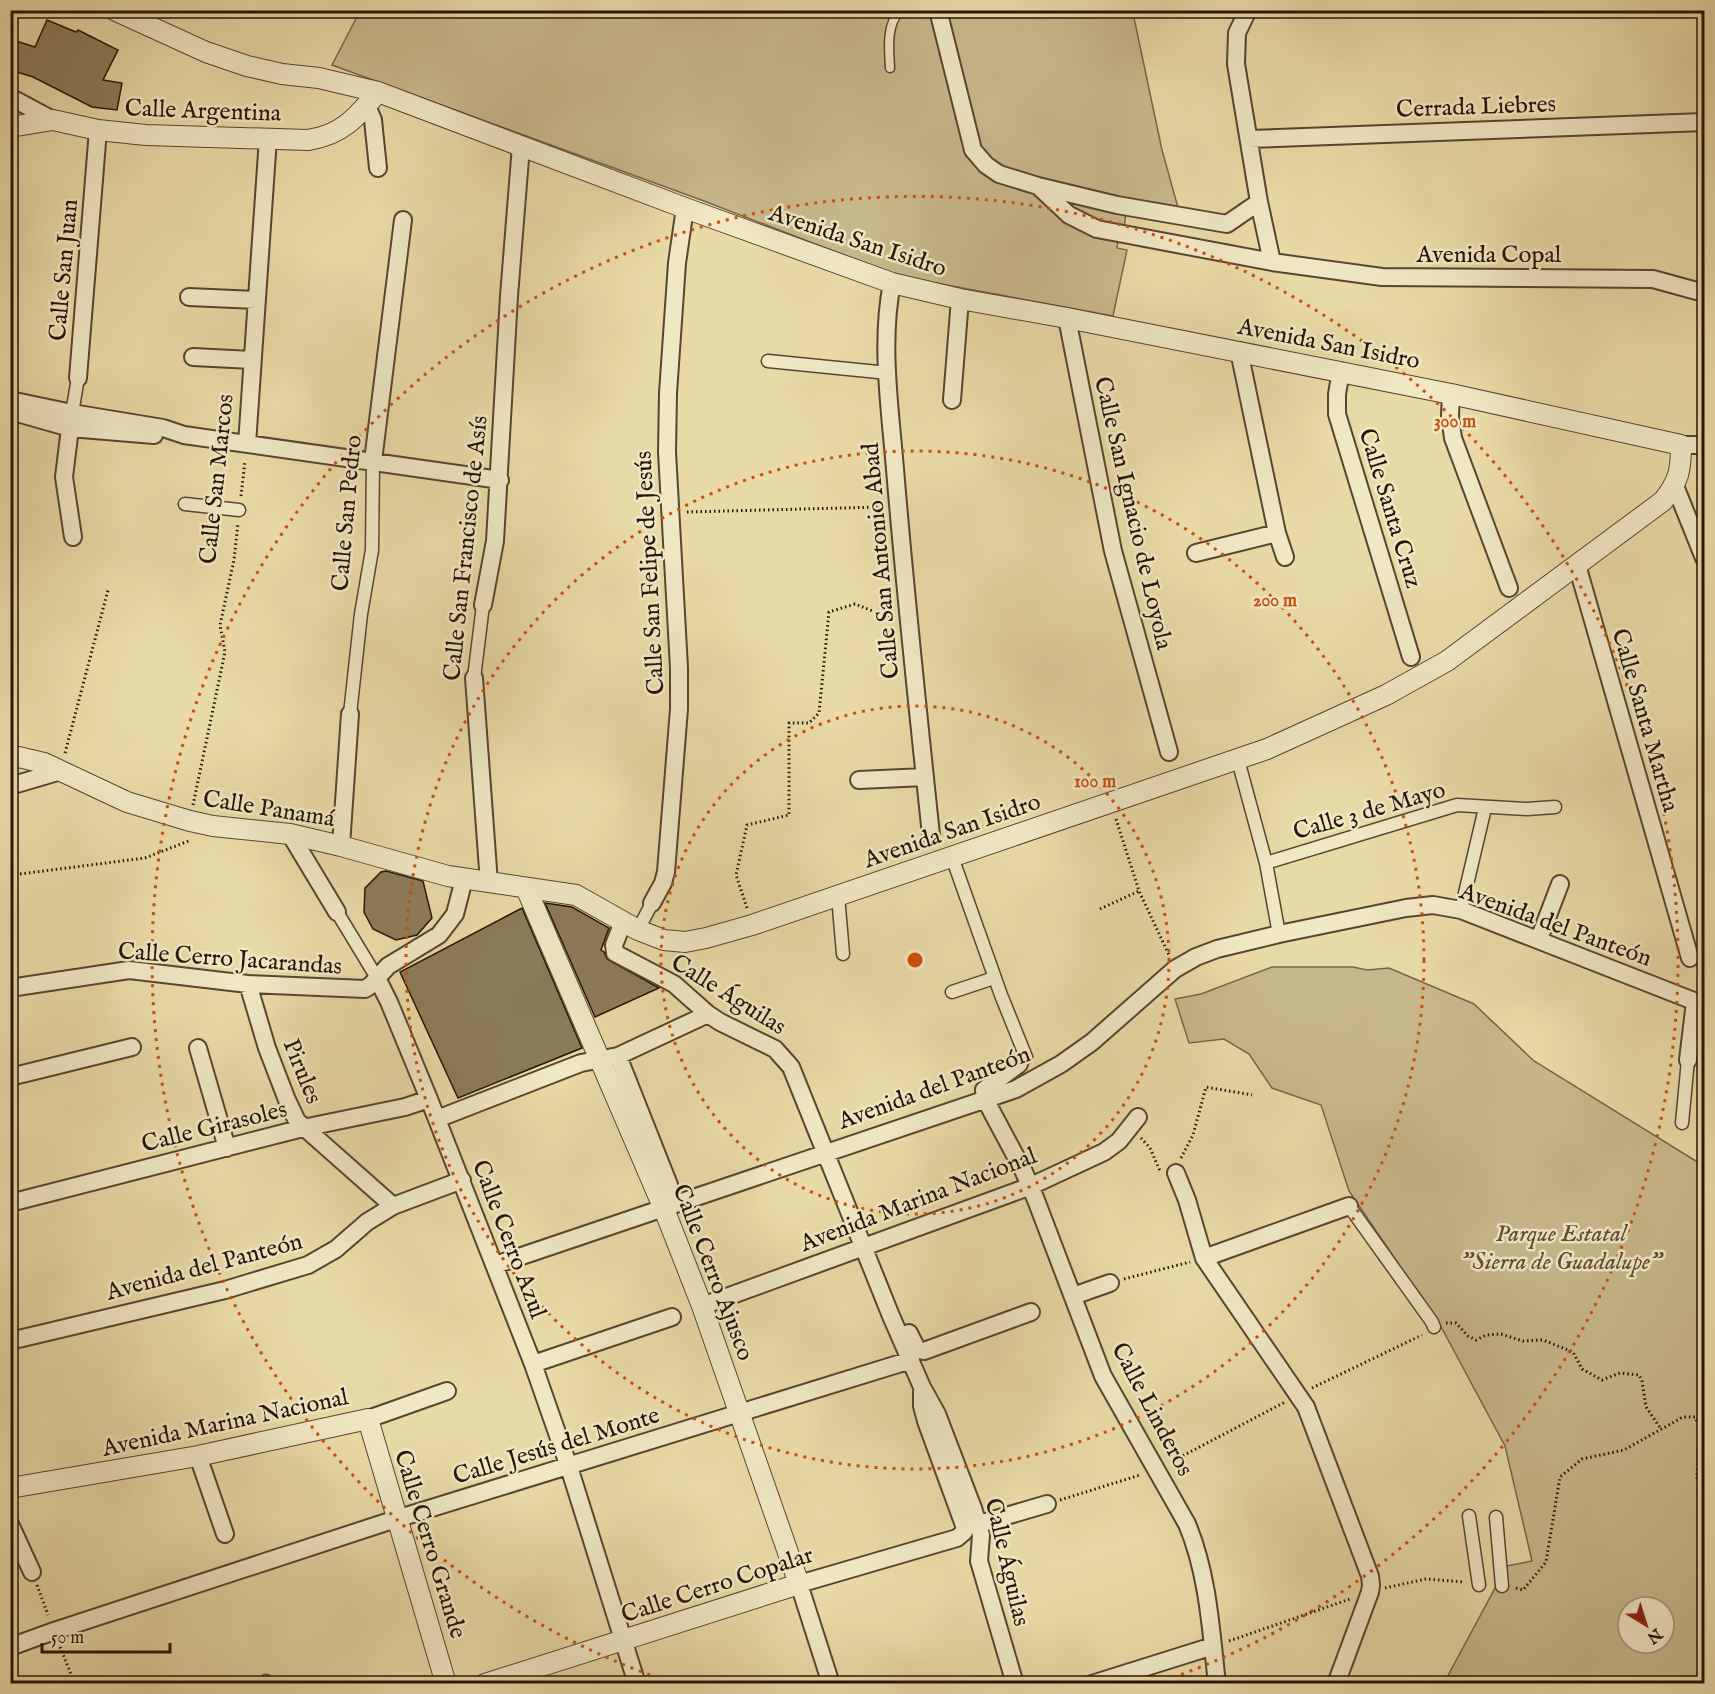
<svg xmlns="http://www.w3.org/2000/svg" width="1715" height="1694" font-family="'IM FELL English',serif">
  <style>
    .green { fill: #c7b88b; stroke: #76664a; stroke-width: 1.5; fill-rule: evenodd }
    .building { fill: #8b7b5a; stroke: #261408; stroke-width: 1.5 }
    .lines { fill: none; stroke-linecap: round; stroke-linejoin: round }
    .service-casing { stroke: #564630; stroke-width: 11 }
    .pedestrian-casing { stroke: #564630; stroke-width: 15 }
    .minor-casing { stroke: #564630; stroke-width: 20 }
    .tertiary-casing { stroke: #564630; stroke-width: 22 }
    .path { stroke: #261408; stroke-width: 3; stroke-dasharray: 1.5 3; stroke-linecap: butt }
    .service { stroke: #f0e7c5; stroke-width: 8 }
    .pedestrian { stroke: #f0e7c5; stroke-width: 12 }
    .minor { stroke: #f0e7c5; stroke-width: 16 }
    .tertiary { stroke: #f0e7c5; stroke-width: 20 }
    .ring { fill: none; stroke: #cb4f0b; stroke-width: 3; stroke-dasharray: 3 6 }
    .labels { text-anchor: middle; stroke-width: 5; stroke-linejoin: round; paint-order: stroke }
    .street-label { font-size: 24px; fill: #261408; stroke: #f0e7c5 }
    .park-label { font-size: 24px; font-style: italic; fill: #5e4d36; stroke: #f0e7c5 }
    .centre { fill: #cb4f0b; stroke: #f0e7c5; stroke-width: 3 }
    .ring-label { font-size: 18px; text-anchor: middle; font-weight: bold; fill: #cb4f0b; stroke: #f0e7c5; stroke-width: 5; stroke-linejoin: round; paint-order: stroke }
  </style>
  <rect width="100%" height="100%" fill="#e8daa6"/>
  <filter id="stains"><feTurbulence type="fractalNoise" baseFrequency=".00333" numOctaves="4"/><feColorMatrix values="0 0 0 0 .2 0 0 0 0 .09 0 0 0 0 .02 0 0 0 .5 -.17"/></filter>
  <radialGradient id="worn" r=".72"><stop offset=".6" stop-color="#630" stop-opacity="0"/><stop offset="1" stop-color="#630" stop-opacity=".3"/></radialGradient>
  <path class="green" d="M360 11H1124L1134 18 1162 150 1179 211 1126 213 1124 229H1120L1117 248 1127 250 1113 316 898 276 704 201 332 65Z
    M1272 967H1353L1367 970 1389 968 1474 1004 1534 1061 1704 1166V1683H1444L1507 1566 1532 1561 1505 1446 1440 1325 1349 1191 1321 1105 1272 1088 1249 1054 1224 1039 1189 1043 1175 999 1201 994ZM1628 1607H1664V1643H1628Z"/>
  <path class="building" d="M47 20 76 32 78 30 118 50 103 80 122 83 117 110 92 107 33 77 10 70V39L35 47Z
    M386 871 423 881 432 918 417 935 396 940 373 929 364 912 365 888 381 872Z
    M545 903 572 907 609 928 601 950 604 952 607 959 659 988 595 1017Z
    M522 908 582 1048 458 1098 400 972Z"/>
  <g class="lines">
    <g class="service-casing">
      <path id="service" d="M890 68C889 48 886 26 900 10"/>
    </g>
    <g class="pedestrian-casing">
      <path id="pedestrian" d="M768 361 888 373
        M72 413 78 378
        M185 504 239 510
        M474 678 483 605
        M350 714 361 614 372 550 373 461
        M1238 760 1266 863 1279 934
        M952 857 1001 995 1026 1057 1019 1064
        M1266 863 1457 805 1527 809 1555 807
        M838 896 843 954
        M1461 910 1485 808
        M337 912 377 978
        M638 930 652 903
        M952 992 994 978
        M1682 1123 1688 1060
        M1349 1206 1432 1322 1434 1327
        M1469 1516 1479 1585
        M1496 1517 1502 1586
        M266 1681V1684"/>
    </g>
    <g class="minor-casing">
      <path id="minor" d="M938 10 973 150 986 165 999 174 1038 186 1117 205 1227 224 1259 202
        M1248 10 1237 33 1236 64 1259 202 1272 262
        M10 97 53 120
        M367 106 373 120 378 168
        M1249 139 1704 122
        M1038 186 1069 215 1097 229 1272 262 1382 277 1653 279 1704 293
        M892 283C880 343 890 408 895 469 905 591 918 713 931 835
        M189 297 256 300
        M1067 318 1113 551 1169 752
        M1239 351 1277 533 1285 557
        M193 357 252 360
        M1341 371 1337 394V414L1411 657
        M78 378 98 130
        M1451 394 1450 416 1453 438 1509 588
        M10 400 72 413 163 428 184 435 500 480
        M952 400 960 299
        M10 411 70 428 154 435
        M70 428 64 477 73 537
        M247 444 268 138
        M1681 445H1704
        M373 461 403 220
        M1675 486 1704 558
        M1196 553 1277 533
        M1577 565 1690 958
        M483 605 495 541 509 296 521 146
        M474 678 489 883
        M859 780 925 777
        M10 786 61 771
        M290 834 337 912
        M341 846 350 714
        M652 903 663 883 666 872 679 709V668L667 452 668 393 677 263 685 208
        M623 922 614 945 615 953 674 984 708 1014 720 1022 775 1049 791 1067 891 1316 922 1387 937 1414 973 1508 981 1535 979 1561 1015 1684
        M1539 939 1560 884
        M377 978 389 1002 429 1099 533 1364 569 1467 637 1684
        M248 984 267 1048 287 1100 297 1121 393 1206
        M10 988 129 970 248 984 365 989 371 985 388 966 439 935 455 914 464 879
        M198 1048 227 1148
        M618 1056 669 1185V1196L664 1209
        M1688 1060 1695 1002
        M1019 1064 984 1090 985 1099 1024 1172 1036 1200 1103 1376 1187 1524C1208 1574 1211 1630 1217 1684
        M10 1077 132 1047
        M437 1119 581 1063 618 1056 708 1014
        M1176 1173 1187 1200 1204 1258 1306 1407 1370 1576 1371 1585 1370 1592 1336 1684
        M10 1203 303 1128 405 1107 429 1099
        M1204 1258 1349 1206
        M495 1265 1016 1089 1061 1064 1092 1042 1175 969 1196 957 1217 949 1279 934 1406 908 1433 905 1461 910 1704 1005
        M1073 1296 1110 1283
        M702 1306 1031 1186 1104 1152 1119 1141 1138 1117
        M909 1333 917 1349 924 1351 1031 1312
        M10 1341 225 1290 308 1265 336 1249 367 1222 393 1206 462 1180
        M533 1364 672 1317
        M368 1419 447 1391
        M198 1456 225 1534
        M10 1524 32 1572
        M979 1524 1047 1504
        M10 1647 54 1631 396 1519 911 1360
        M831 1684 799 1584 957 1538 964 1532 965 1528 926 1421 922 1406V1391
        M1092 1684 1213 1646"/>
    </g>
    <g class="tertiary-casing">
      <path id="tertiary" d="M10 127 53 120 98 130 146 135 308 140C342 135 357 117 378 92
        M10 755 44 763 127 802 190 821 213 826 290 834 341 846 448 876 576 895 638 930 664 940 685 942 706 938 752 925 1267 749 1386 695 1447 661 1663 501C1679 481 1681 470 1681 445L1451 394 1067 318 960 299 892 283 685 208 378 92 319 78 282 74 247 66 206 52 114 10
        M10 1488 198 1456 368 1419 446 1684
        M485 1684 799 1584 702 1306 664 1209 526 888"/>
    </g>
    <path class="path" d="M237 10H239
      M241 496 245 461
      M687 512 881 507
      M65 753 108 590
      M193 805 225 652 220 625 234 560 238 523
      M1116 819 1139 891 1169 955
      M20 874 145 858 191 840
      M747 908 736 875 747 825 789 815V723H809L819 713 829 612 855 604 893 619
      M1100 909 1139 891
      M1141 1138 1150 1148 1160 1171
      M1181 1158 1193 1135 1206 1087 1252 1095
      M1124 1279 1190 1262
      M1446 1323H1456L1468 1336 1476 1340 1486 1335 1501 1334 1523 1341 1543 1340 1573 1352 1582 1369 1602 1380 1620 1373 1639 1375 1642 1381 1646 1407 1661 1429
      M1312 1388 1422 1335
      M1171 1462 1285 1402
      M1060 1500 1140 1475
      M37 1585 48 1615
      M1385 1588 1426 1579 1464 1582
      M1516 1588 1523 1590 1546 1562 1560 1477 1582 1459 1624 1450 1683 1417H1695L1699 1427 1697 1478 1704 1484
      M1229 1641 1350 1599
      M60 1647 75 1684"/>
    <use href="#service" class="service"/>
    <use href="#pedestrian" class="pedestrian"/>
    <use href="#minor" class="minor"/>
    <use href="#tertiary" class="tertiary"/>
  </g>
  <g class="ring">
    <circle cx="915" cy="960" r="254"/>
    <circle cx="915" cy="960" r="509"/>
    <path d="M667 1681A763 763 0 1 1 1163 1681"/>
  </g>
  <g class="labels">
    <g class="street-label">
      <text transform="translate(1476 106) rotate(-2)" y="8">Cerrada Liebres</text>
      <text transform="translate(203 110) rotate(2)" y="8">Calle Argentina</text>
      <text transform="translate(858 240) rotate(18)" y="8">Avenida San Isidro</text>
      <text x="1489" y="262">Avenida Copal</text>
      <text transform="translate(63 270) rotate(-85)" y="8">Calle San Juan</text>
      <text transform="translate(1329 343) rotate(11)" y="8">Avenida San Isidro</text>
      <text transform="translate(216 479) rotate(-84)" y="8">Calle San Marcos</text>
      <text transform="translate(1391 508) rotate(73)" y="8">Calle Santa Cruz</text>
      <text transform="translate(346 513) rotate(-85)" y="8">Calle San Pedro</text>
      <text transform="translate(1134 513) rotate(77)" y="8">Calle San Ignacio de Loyola</text>
      <text transform="translate(465 548) rotate(-84)" y="8">Calle San Francisco de Asís</text>
      <text transform="translate(880 561) rotate(-95)" y="8">Calle San Antonio Abad</text>
      <text transform="translate(649 573) rotate(-93)" y="8">Calle San Felipe de Jesús</text>
      <text transform="translate(1646 720) rotate(74)" y="8">Calle Santa Martha</text>
      <text transform="translate(269 808) rotate(9)" y="8">Calle Panamá</text>
      <text transform="translate(1369 810) rotate(-16)" y="8">Calle 3 de Mayo</text>
      <text transform="translate(952 830) rotate(-19)" y="8">Avenida San Isidro</text>
      <text transform="translate(1556 924) rotate(20)" y="8">Avenida del Panteón</text>
      <text transform="translate(230 958) rotate(4)" y="8">Calle Cerro Jacarandas</text>
      <text transform="translate(729 994) rotate(32)" y="8">Calle Águilas</text>
      <text transform="translate(303 1071) rotate(68)" y="8">Pirules</text>
      <text transform="translate(934 1087) rotate(-20)" y="8">Avenida del Panteón</text>
      <text transform="translate(214 1126) rotate(-14)" y="8">Calle Girasoles</text>
      <text transform="translate(918 1199) rotate(-21)" y="8">Avenida Marina Nacional</text>
      <text transform="translate(510 1239) rotate(69)" y="8">Calle Cerro Azul</text>
      <text transform="translate(204 1266) rotate(-15)" y="8">Avenida del Panteón</text>
      <text transform="translate(714 1272) rotate(69)" y="8">Calle Cerro Ajusco</text>
      <text transform="translate(1153 1409) rotate(62)" y="8">Calle Linderos</text>
      <text transform="translate(225 1422) rotate(-12)" y="8">Avenida Marina Nacional</text>
      <text transform="translate(556 1445) rotate(-17)" y="8">Calle Jesús del Monte</text>
      <text transform="translate(431 1544) rotate(73)" y="8">Calle Cerro Grande</text>
      <text transform="translate(1008 1562) rotate(77)" y="8">Calle Águilas</text>
      <text transform="translate(717 1584) rotate(-18)" y="8">Calle Cerro Copalar</text>
    </g>
    <g class="park-label">
      <text x="1561" y="1241">Parque Estatal<tspan x="1561" dy="28">"Sierra de Guadalupe"</tspan></text>
    </g>
  </g>
  <circle cx="915" cy="960" r="9" class="centre"/>
  <g class="ring-label">
    <text x="1455" y="427">300 m</text>
    <text x="1275" y="606">200 m</text>
    <text x="1095" y="787">100 m</text>
  </g>
  <rect width="1715" height="1694" fill="none" stroke="#e8daa6" stroke-width="36"/>
  <rect x="12" y="12" width="1691" height="1670" fill="none" stroke="#261408" stroke-width="3"/>
  <rect x="18" y="18" width="1679" height="1658" fill="none" stroke="#261408" stroke-width="1.5"/>
  <g transform="translate(1646 1625) rotate(142)"><circle r="28" fill="#f0e7c5" stroke="#9f9379" stroke-width="1.5"/>
  <path d="M0-4.5L10 22L0 15L-10 22Z" fill="#8f2418"/>
  <text y="-9" font-size="16" font-weight="bold" text-anchor="middle" fill="#261408">N</text>
  </g>
  <path d="M42 1643v9h128v-9" fill="none" stroke="#261408" stroke-width="3"/>
  <text x="51" y="1643" font-size="18" fill="#261408" stroke="#f0e7c5" stroke-width="4.5" paint-order="stroke">50 m</text>
  <rect width="100%" height="100%" filter="url(#stains)"/>
  <rect width="100%" height="100%" fill="url(#worn)"/>
</svg>
